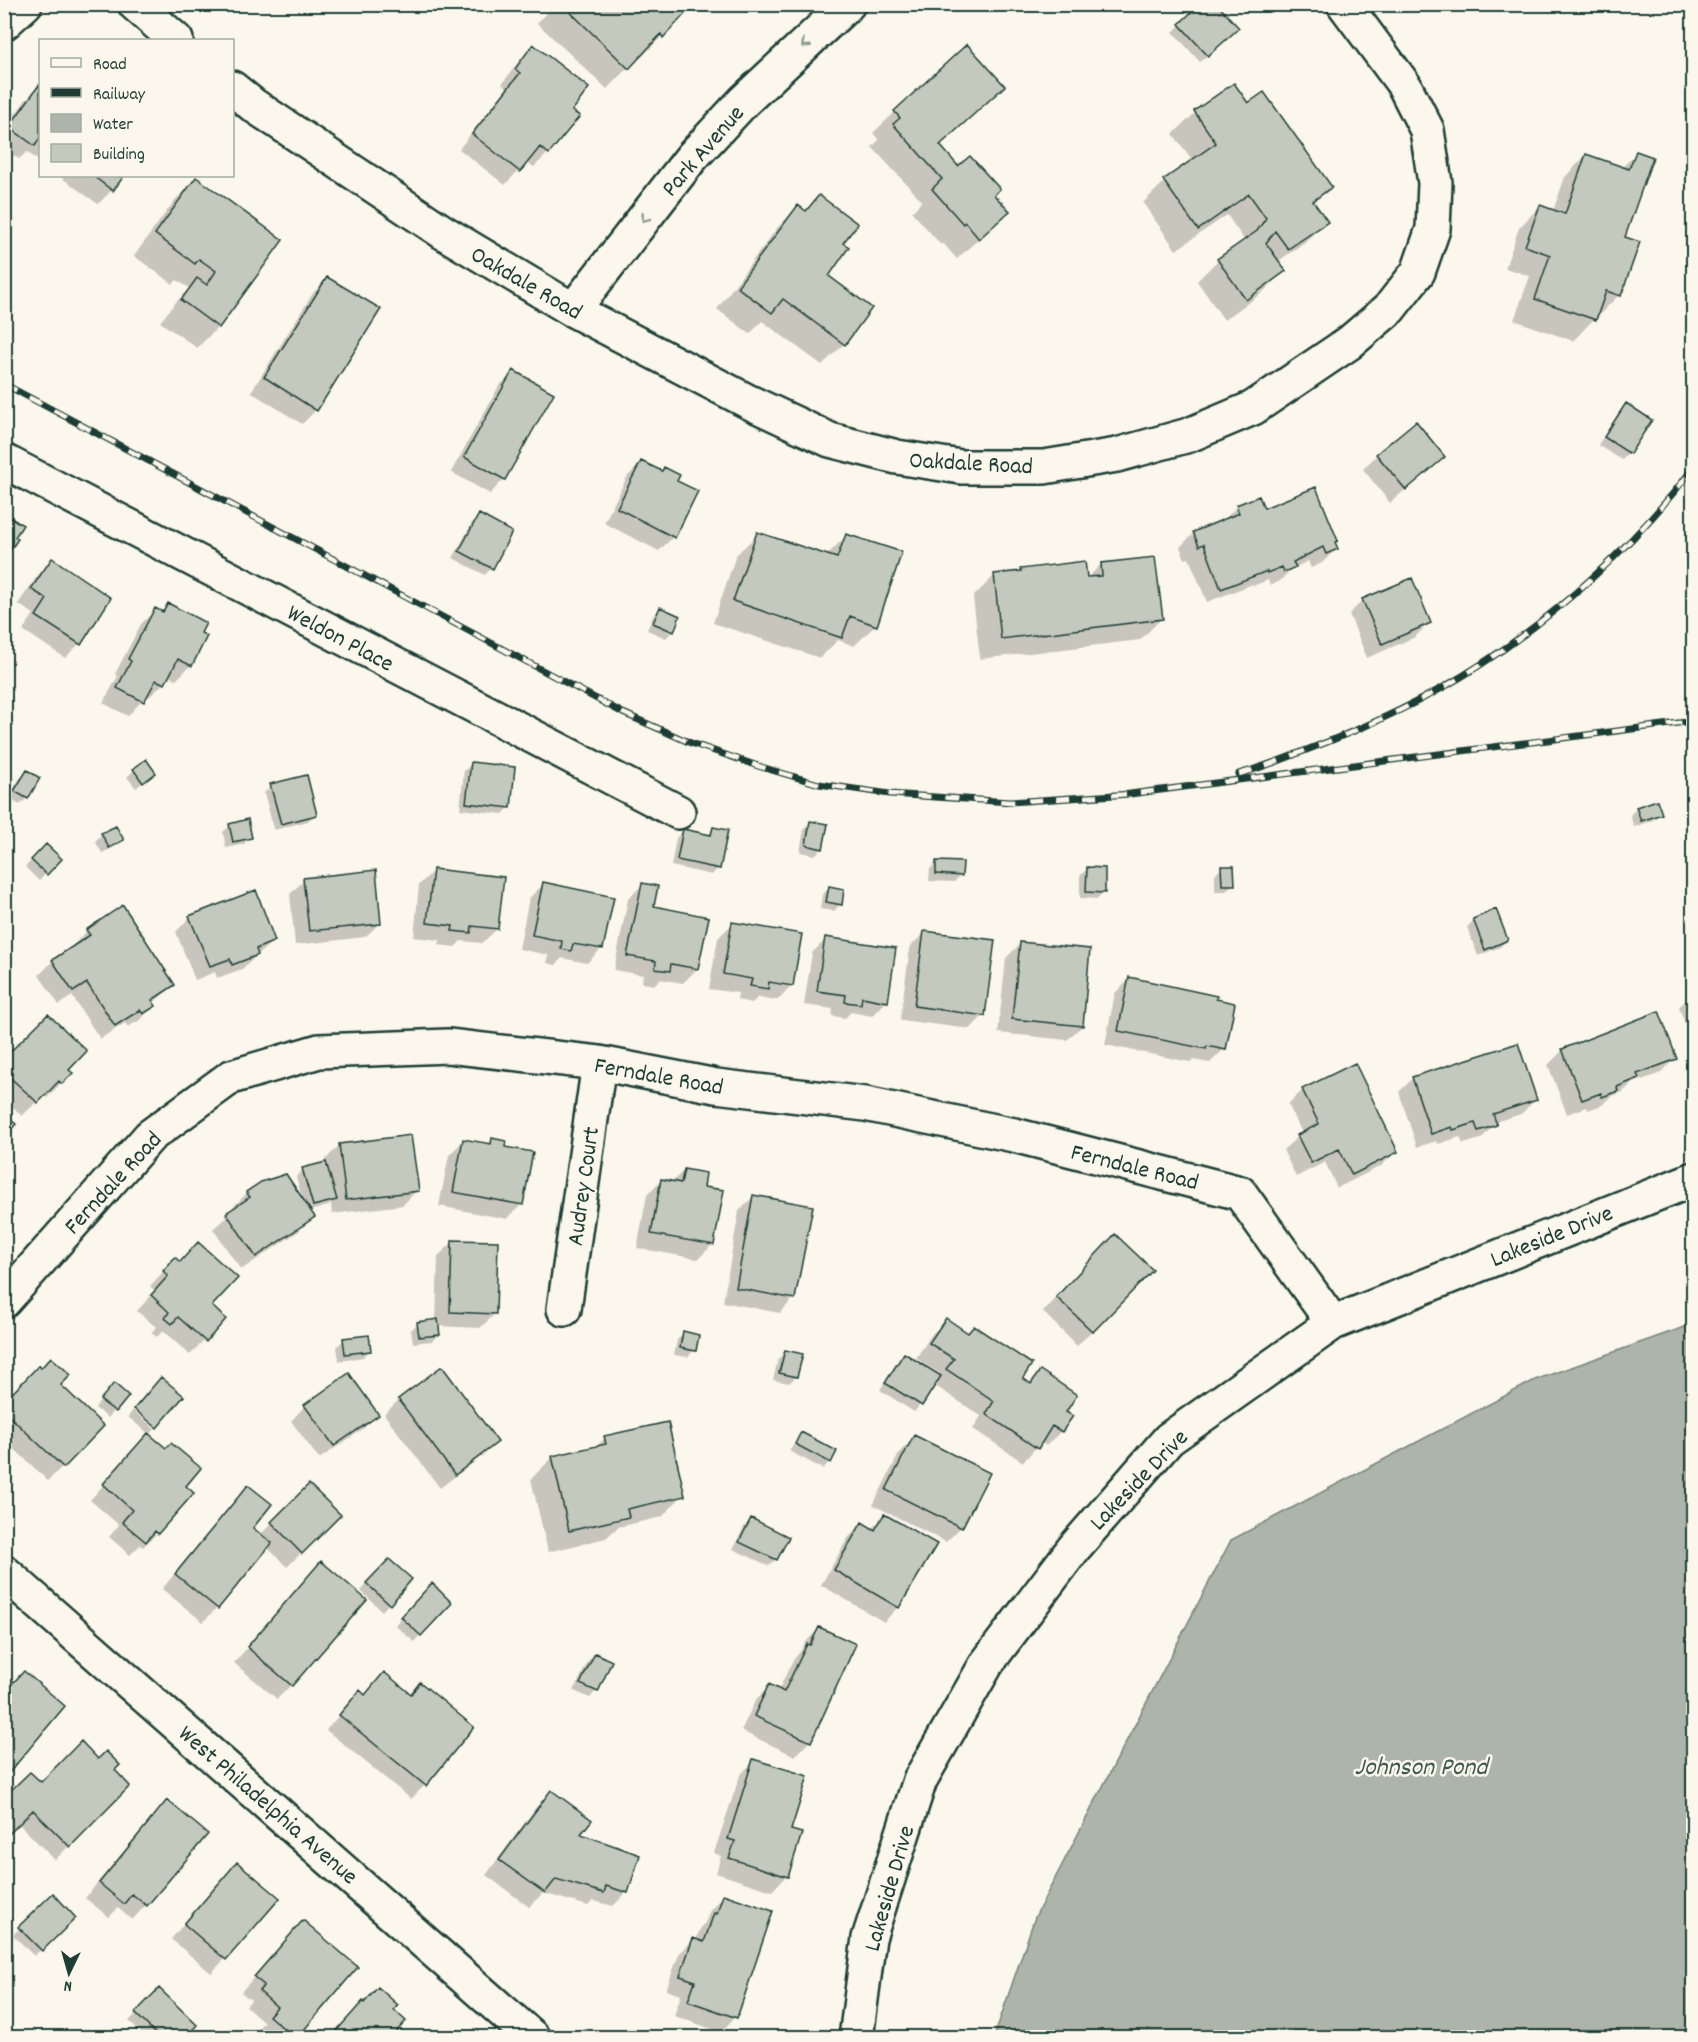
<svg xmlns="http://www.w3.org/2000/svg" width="1698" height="2042" font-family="Dekko,sans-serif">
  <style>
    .water { fill: #adb4aa; stroke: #74847b; stroke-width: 1.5 }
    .shadow { fill: #0003 }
    .building { fill: #c4c9be; stroke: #1f3d34; stroke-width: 1.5 }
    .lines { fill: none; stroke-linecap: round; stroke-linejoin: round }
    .minor-casing { stroke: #1f3d34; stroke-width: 38 }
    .minor { stroke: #fbf7ec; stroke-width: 33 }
    .rail-casing { stroke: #1f3d34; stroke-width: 7 }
    .rail { stroke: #fbf7ec; stroke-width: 4.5; stroke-dasharray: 14; stroke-linecap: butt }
    .oneway { stroke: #8d9a90 }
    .labels { text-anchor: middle; stroke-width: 5; stroke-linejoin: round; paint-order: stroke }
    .street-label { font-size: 24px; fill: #1f3d34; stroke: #fbf7ec }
    .water-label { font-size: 26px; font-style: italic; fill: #425b52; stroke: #fbf7ec }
  </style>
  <rect width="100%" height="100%" fill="#fbf7ec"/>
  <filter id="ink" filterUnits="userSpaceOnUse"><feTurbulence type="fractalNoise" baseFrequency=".0167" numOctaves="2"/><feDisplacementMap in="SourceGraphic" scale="12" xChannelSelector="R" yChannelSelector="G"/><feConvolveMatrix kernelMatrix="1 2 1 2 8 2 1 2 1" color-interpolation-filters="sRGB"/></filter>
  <g filter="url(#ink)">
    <path class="water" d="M1693 1324V2037H994L1035 1917 1231 1540 1535 1380Z"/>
    <path class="shadow" d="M461 4H478L470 12Z
      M555 4H692L641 58 639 56 607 89 537 23Z
      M1202 4 1230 35 1200 62 1173 32Z
      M533 46 570 111 548 153 534 167 526 162 505 185 459 149 507 88 502 84 519 61Z
      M1233 85 1248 105 1330 187 1313 204 1326 221 1304 243 1277 262 1284 271 1262 293 1224 320 1197 281 1218 260 1245 241 1227 215 1176 250 1143 203 1164 182 1193 161 1173 134 1195 113Z
      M1003 86 939 146 958 168 992 195 986 232 957 259 943 243 941 245 912 212 922 201 872 147 879 140 873 133 895 112Z
      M39 87 40 88V162L27 152 19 159 4 149V129L25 101Z
      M1637 153 1623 238 1619 295 1598 316H1596L1594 319 1573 341 1514 320 1530 276 1505 268 1519 228 1540 206 1553 211 1565 177 1586 155 1621 168Z
      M59 176H122L112 190 98 204Z
      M196 179 281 240 218 327 197 348 160 322 176 302 189 288 177 280 173 284 134 256 175 200Z
      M819 197 841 243 827 276 870 308 844 344 822 365 762 321 750 334 717 309 777 228 798 207 804 212Z
      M328 278 316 410 302 424 251 392 313 293Z
      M514 372 504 479 490 494 451 472 499 386Z
      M1626 405 1650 420 1628 453 1622 460 1598 445 1619 412Z
      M1377 455 1443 457 1390 503 1363 469Z
      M641 463 673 537 659 551 604 523 627 477Z
      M1237 506 1264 509 1337 540 1334 543 1336 549 1322 563 1311 568 1308 561 1292 569 1280 581 1270 586 1268 580 1253 586V584L1207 602 1189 558 1185 559 1180 547 1194 533 1222 522Z
      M479 516 491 568 485 575 453 558 472 523Z
      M758 534 826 556 846 536 876 625 854 646 838 640 820 658 713 623 736 555Z
      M52 560 79 644 65 658 23 630 34 614 18 604 38 575Z
      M4 561 11 566 4 575Z
      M1101 564 1161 619 1140 640 980 659 973 597 994 576 1019 573 1021 570 1086 580Z
      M1363 600 1430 622 1415 637 1367 658 1349 614Z
      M168 604 191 665 176 680 168 675 164 683 149 697 146 696 128 716 103 703 118 676 115 674 141 624 155 610 161 612Z
      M660 609 673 631 666 638 647 630 653 616Z
      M471 764 510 807 503 814 460 809 464 771Z
      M134 770 154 773 136 788 127 777Z
      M27 772 38 779 27 798 20 805 8 798 20 778Z
      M271 786 315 814 308 821 274 830 264 793Z
      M1637 808 1660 813 1653 820 1634 827 1630 815Z
      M810 822 822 848 815 855 800 852 804 829Z
      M230 826 250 837 244 844 226 848 223 832Z
      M714 829 718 868 712 875 671 866 676 838 683 831 707 836Z
      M102 834 122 840 115 847 102 853 95 841Z
      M46 846 60 859 39 881 25 867Z
      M937 862 961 875 954 882 929 881 930 869Z
      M1222 868 1233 884 1226 891H1215V874Z
      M1087 869 1103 892 1097 899 1080 898V876Z
      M434 870 497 929 482 943 461 941 455 947 439 945 440 940 414 937 419 885Z
      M304 880 380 923 365 937 295 945 290 894Z
      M544 884 601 949 587 963 562 958 556 965 547 963 548 955 519 949 529 898Z
      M642 885 652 907 697 969 683 983 660 979 654 985 642 983 643 975 614 970 628 899Z
      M829 888 840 904 834 911 820 909 822 895Z
      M190 917 273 941 242 969 217 978 215 972 195 980 176 932Z
      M1474 920 1507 940 1500 947 1478 956 1467 927Z
      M733 923 792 986 777 1000 758 997 752 1003 737 1000 738 993 709 989 718 938Z
      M87 931 174 985 152 1004 154 1006 140 1020 128 1027 125 1023 100 1039 72 996 59 1005 39 975 53 961 74 947 73 945Z
      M924 933 984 1015 970 1029 900 1020 910 947Z
      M826 939 887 1001 872 1016 851 1012 845 1018 832 1016 833 1009 804 1005 812 953Z
      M1021 943 1082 1026 1067 1040 998 1033 1006 958Z
      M1130 979 1224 1049 1210 1063 1193 1060 1190 1062 1105 1045 1115 993Z
      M1693 993H1694V1050L1679 1007Z
      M1658 1013 1675 1058 1661 1073 1631 1084 1623 1092 1610 1097 1602 1105 1588 1110 1587 1107 1567 1114 1548 1065 1562 1051Z
      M4 1060 67 1070 70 1073 47 1098 44 1095 22 1116 4 1099Z
      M1413 1078 1535 1100 1521 1114 1495 1122V1124L1481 1139 1463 1144 1460 1137 1438 1144 1437 1141 1417 1147 1399 1092Z
      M1303 1090 1396 1152 1381 1166 1337 1188 1325 1162 1296 1177 1283 1150 1302 1133 1288 1104Z
      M492 1140 503 1148 522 1204 507 1219 439 1206 449 1155 463 1141 487 1145Z
      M339 1146 417 1190 403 1205 332 1214 331 1203 328 1206 310 1211 313 1216 299 1231 241 1270 213 1229 235 1209 233 1207 247 1193 302 1199 296 1177 303 1170 325 1163V1160Z
      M684 1170 702 1188 713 1244 698 1259 637 1248 647 1195 661 1180 672 1182Z
      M754 1196 794 1298 780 1313 723 1302 739 1211Z
      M453 1242 495 1314 480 1328 438 1326 439 1334 432 1341 413 1343 411 1330 418 1323 436 1321 438 1256Z
      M1101 1251 1151 1270 1077 1346 1043 1312Z
      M175 1259 210 1306 224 1320 190 1355 163 1331 157 1337 151 1333 156 1327 137 1311 155 1291 150 1286Z
      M947 1320 1028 1384 1040 1372 1064 1412 1071 1416 1061 1431 1046 1446 1041 1442 1023 1462 973 1429 981 1416 934 1385 920 1405 914 1412 880 1390 897 1362 904 1355 939 1377 940 1374 916 1358 932 1334Z
      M684 1333 694 1350 688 1357 674 1355 677 1340Z
      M343 1340 370 1350 363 1357 339 1361 337 1347Z
      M785 1352 796 1377 789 1383 773 1380 778 1359Z
      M41 1369 102 1426 48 1481 4 1439V1403Z
      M107 1392 127 1396 108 1418 95 1408Z
      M399 1400 496 1442 482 1456 440 1488 384 1414Z
      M305 1406 377 1414 363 1429 319 1459 291 1421Z
      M133 1410 155 1429 149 1435 184 1486 192 1493 157 1533 143 1547 140 1545 130 1555 109 1537 119 1525 90 1500 149 1434 128 1417Z
      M802 1434 829 1462 823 1469 789 1451Z
      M915 1437 988 1474 960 1528 946 1542 873 1505 900 1452Z
      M605 1438 683 1495 662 1517 618 1527 606 1538 548 1552 531 1479 552 1458 594 1449Z
      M309 1486 339 1515 287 1567 267 1547 217 1608 203 1622 162 1589 234 1501 248 1487 251 1528 260 1535Z
      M885 1516 898 1607 884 1622 821 1585 848 1538 862 1524 871 1529Z
      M751 1520 776 1559 769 1566 733 1549 744 1527Z
      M321 1563 291 1685 277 1699 234 1663Z
      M382 1567 410 1580 382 1611 361 1591Z
      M425 1592 420 1635 414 1642 395 1625Z
      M819 1628 854 1644 809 1742 795 1756 741 1731 755 1701 769 1686 778 1691 793 1660 800 1652 805 1643Z
      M595 1654 596 1691 590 1698 574 1691 588 1661Z
      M384 1674 410 1695 420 1684 472 1728 425 1785 411 1799 326 1730 360 1692 364 1696Z
      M98 1761 113 1771 128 1786 55 1860 18 1823 4 1836V1799Z
      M754 1761 786 1876 772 1891 716 1873 721 1856 714 1853 740 1775Z
      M552 1792 579 1835 627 1892 613 1906 594 1901 588 1906 543 1893 529 1907 486 1875 537 1806Z
      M167 1802 206 1834 146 1905 132 1920 118 1908 109 1917 85 1898 153 1816Z
      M223 1878 225 1959 211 1973 171 1939Z
      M53 1895 74 1918 34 1956 13 1935Z
      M724 1896 735 2017 721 2032 674 2016 681 1995 666 1990 679 1954 693 1940 696 1941 700 1929 705 1923 710 1910Z
      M303 1922 295 2038H263L256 2031 264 2022 246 2006 251 2000 241 1992Z
      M159 1991 183 2038H147L129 2021Z"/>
    <path class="building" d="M562 4H694L663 38 661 34 629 69Z
      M1200 4H1217L1239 28 1208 56 1179 24Z
      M533 44 589 88 572 111 580 116 549 154 540 147 520 172 472 134 520 73 515 69Z
      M967 44 1005 86 940 145 958 166 970 156 1000 189 994 195 1010 211 979 239 965 222 963 224 932 189 942 179 893 124 900 118 894 111Z
      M1234 83 1248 103 1264 92 1332 187 1313 201 1328 222 1288 249 1275 231 1266 243 1286 271 1246 300 1217 259 1257 231 1266 218 1249 194 1198 230 1163 180 1216 143 1194 111Z
      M39 85 40 86V138L35 146 9 127Z
      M1636 151 1653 157 1625 237 1640 242 1621 296 1606 291 1596 320 1535 299 1550 255 1525 246 1540 205 1565 214 1586 154 1629 169Z
      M93 176H124L113 191Z
      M196 177 283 240 219 328 181 300 197 278 207 285 216 271 199 259 195 264 155 234Z
      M819 195 858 224 843 243 849 247 829 276 872 308 845 345 783 299 772 313 737 287 798 205 806 211Z
      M327 277 381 309 317 411 264 377Z
      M513 370 554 393 505 480 464 457Z
      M1626 403 1652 420 1630 454 1604 437Z
      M1416 421 1445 457 1406 490 1376 454Z
      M641 461 662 471 664 467 680 475 677 481 698 491 675 538 617 508Z
      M1316 487 1338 541 1335 542 1338 549 1326 554 1323 547 1293 562 1296 567 1284 572 1282 567 1267 573V571L1221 589 1204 544 1199 546 1193 532 1239 513 1236 505 1259 496 1264 508Z
      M4 514 23 525 15 537 18 539 4 559Z
      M479 514 512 532 493 569 459 551Z
      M757 532 837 558 846 534 902 552 877 626 850 616 842 638 733 601Z
      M1155 557 1163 619 1001 639 994 574 1021 571 1020 569 1085 561 1087 577 1102 576 1101 563Z
      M52 558 111 598 81 645 36 616 47 599 31 589Z
      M1412 578 1431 623 1382 644 1362 599Z
      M168 603 206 623 201 633 207 636 192 666 178 659 165 684 156 680 144 702 117 688 131 661 128 659 155 608 163 612Z
      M660 607 680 616 674 632 653 623Z
      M146 759 156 773 143 783 133 769Z
      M471 762 515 767 511 808 466 803Z
      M27 770 40 778 28 799 14 791Z
      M307 775 317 815 281 824 270 784Z
      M1657 800 1662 814 1641 821 1636 807Z
      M248 819 252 838 233 842 229 824Z
      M810 821 828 824 823 849 806 845Z
      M116 826 124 840 109 848 101 833Z
      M713 827 728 830 720 869 677 860 683 829 711 835Z
      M46 844 62 859 47 875 31 860Z
      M936 861 963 862 962 876 936 874Z
      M1221 866H1234L1235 885H1222Z
      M1087 867 1105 868V893L1086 892Z
      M433 869 504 877 498 929 472 926 471 933 452 931 453 926 427 923Z
      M376 870 381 924 309 931 303 878Z
      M543 882 614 897 603 949 573 944 571 951 561 949 562 941 532 935Z
      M642 883 658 886 654 906 709 917 698 969 671 964 670 971 655 969 656 961 627 956Z
      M829 886 844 889 842 905 826 902Z
      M256 890 275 941 256 949 258 955 232 965 230 959 210 966 189 916Z
      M123 905 175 985 152 1000 156 1006 143 1014 140 1010 115 1026 87 983 73 992 52 960 90 935 86 930Z
      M1496 909 1508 940 1485 950 1473 919Z
      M732 922 802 934 793 986 769 982 768 989 750 986 752 979 723 974Z
      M924 931 995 940 985 1016 914 1006Z
      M825 937 896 948 888 1002 862 997 861 1004 845 1002 846 995 817 991Z
      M1020 942 1090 949 1083 1026 1012 1019Z
      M1129 977 1217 996 1216 999 1235 1003 1226 1050 1207 1046 1206 1049 1118 1031Z
      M1659 1011 1677 1059 1637 1074 1639 1078 1617 1087 1618 1091 1602 1097 1601 1093 1582 1100 1562 1049Z
      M48 1014 87 1051 69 1070 73 1073 62 1084 59 1081 38 1103 4 1072V1058Z
      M1518 1043 1537 1100 1493 1114 1497 1125 1478 1131 1475 1123 1453 1130 1452 1127 1431 1134 1412 1077Z
      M1355 1063 1398 1152 1352 1175 1339 1149 1311 1163 1297 1135 1319 1124 1302 1089Z
      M4 1114 16 1124 4 1137Z
      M411 1135 419 1191 346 1200 339 1144Z
      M492 1138 506 1141 505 1147 533 1152 523 1205 453 1192 463 1139 491 1144Z
      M326 1162 337 1200 313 1206 302 1168Z
      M684 1169 706 1173 704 1187 724 1190 714 1245 651 1234 661 1179 681 1183Z
      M286 1174 315 1217 256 1257 226 1213 250 1197 246 1192 261 1182Z
      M753 1195 813 1206 795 1299 736 1288Z
      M1115 1234 1153 1270 1093 1332 1056 1297Z
      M452 1240 498 1241 496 1314 450 1312Z
      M198 1242 238 1278 212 1306 226 1319 206 1342 178 1317 172 1324 165 1318 169 1312 151 1295 168 1276 163 1271 175 1257 180 1262Z
      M946 1318 968 1333 974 1326 1032 1364 1023 1378 1031 1384 1040 1370 1077 1395 1066 1412 1073 1416 1062 1432 1052 1426 1038 1449 986 1414 994 1401 946 1369 954 1359 929 1343Z
      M438 1319 440 1335 419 1337 417 1322Z
      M683 1331 699 1335 696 1351 680 1348Z
      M369 1335 371 1351 345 1354 343 1338Z
      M785 1350 803 1354 797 1377 779 1373Z
      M904 1353 941 1376 922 1406 885 1383Z
      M51 1357 71 1375 61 1385 104 1426 64 1468 4 1411V1402L39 1365 41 1368Z
      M442 1366 498 1442 455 1475 398 1399Z
      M349 1373 379 1415 334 1446 304 1405Z
      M161 1377 184 1396 157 1428 134 1409Z
      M114 1383 129 1396 116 1412 100 1400Z
      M668 1422 685 1496 627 1509 629 1517 569 1531 552 1456 606 1444 604 1436Z
      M801 1432 837 1451 831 1463 795 1444Z
      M148 1433 166 1448 171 1443 201 1468 186 1486 194 1493 158 1534 155 1531 146 1542 122 1522 132 1510 103 1484Z
      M914 1435 990 1473 962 1528 886 1490Z
      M309 1484 341 1515 302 1554 271 1522Z
      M248 1485 272 1504 253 1528 272 1543 218 1609 175 1574Z
      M884 1514 937 1544 899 1608 834 1570 862 1522 875 1530Z
      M751 1518 789 1537 777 1560 739 1542Z
      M389 1559 412 1579 390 1605 366 1583Z
      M321 1561 367 1600 292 1686 247 1647Z
      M432 1583 452 1603 421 1636 401 1617Z
      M819 1627 856 1644 811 1742 754 1716 769 1684 784 1692 807 1644 810 1645Z
      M595 1653 612 1661 598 1692 580 1684Z
      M24 1671 65 1706 9 1773 4 1769V1687L11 1679 14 1682Z
      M384 1672 411 1694 420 1682 474 1727 426 1786 339 1715 360 1690 365 1695Z
      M81 1741 98 1759 106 1751 120 1765 115 1770 130 1786 70 1847 33 1810 8 1835 4 1832V1797L30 1772 41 1782Z
      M753 1759 808 1776 791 1830 802 1833 788 1877 729 1858 735 1841 728 1839Z
      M551 1790 592 1820 581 1834 640 1855 628 1893 606 1886 604 1893 556 1879 545 1893 499 1860Z
      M167 1800 208 1834 147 1906 132 1894 124 1904 99 1883Z
      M237 1862 280 1898 226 1960 184 1924Z
      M53 1893 76 1918 42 1951 18 1927Z
      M723 1894 773 1911 737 2018 688 2001 695 1981 680 1976 693 1938 704 1942 714 1913 717 1914Z
      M303 1920 358 1967 297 2038H295L269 2016 277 2007 259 1991 264 1985 254 1977Z
      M378 1987 398 2005 394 2010 406 2021 397 2031 404 2038H330L363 2001 364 2003Z
      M159 1988 197 2025 185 2038H160L135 2013Z"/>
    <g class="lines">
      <g class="minor-casing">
        <path id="minor" d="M135 4 176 40
          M4 23 25 4
          M232 88 253 105 443 232 573 310 749 402 830 440 897 457 961 467H1044L1117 455 1189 435 1253 408 1349 343 1389 309 1418 272 1433 229 1435 183 1427 130 1404 85 1344 4
          M573 310 691 158 744 101 848 4
          M4 461 678 812
          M4 1301 150 1136 231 1077 319 1051 448 1046 599 1063 716 1086 865 1104 1014 1135 1240 1193 1333 1323
          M564 1309 599 1063
          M4 1572 533 2038
          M856 2038 869 1938 920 1780 987 1663 1074 1548 1169 1439 1333 1323 1694 1179"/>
      </g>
      <use href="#minor" class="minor"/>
      <g class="rail-casing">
        <path id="rail" d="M4 384 623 713 691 743 758 766 819 784 890 794 1010 802 1130 794 1694 721
          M1239 774C1261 768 1283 759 1304 751 1365 728 1425 701 1480 665 1559 614 1637 542 1694 467"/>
      </g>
      <use href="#rail" class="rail"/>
    </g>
    <defs><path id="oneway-chevron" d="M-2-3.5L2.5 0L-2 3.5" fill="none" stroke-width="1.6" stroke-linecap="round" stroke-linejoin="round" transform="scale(1.5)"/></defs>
    <g class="oneway">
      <use href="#oneway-chevron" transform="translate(805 44) rotate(137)"/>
      <use href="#oneway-chevron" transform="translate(645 218) rotate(128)"/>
    </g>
  </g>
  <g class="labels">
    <g class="street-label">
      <text transform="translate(702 150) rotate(-49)" y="8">Park Avenue</text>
      <text transform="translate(527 282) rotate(30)" y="8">Oakdale Road</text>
      <text transform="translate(971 462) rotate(3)" y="8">Oakdale Road</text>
      <text transform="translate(341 637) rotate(28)" y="8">Weldon Place</text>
      <text transform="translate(659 1075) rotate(10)" y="8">Ferndale Road</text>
      <text transform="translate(1135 1166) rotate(14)" y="8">Ferndale Road</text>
      <text transform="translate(112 1182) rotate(-47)" y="8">Ferndale Road</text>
      <text transform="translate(582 1186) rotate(-82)" y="8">Audrey Court</text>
      <text transform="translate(1551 1235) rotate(-22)" y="8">Lakeside Drive</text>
      <text transform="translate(1138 1479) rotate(-46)" y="8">Lakeside Drive</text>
      <text transform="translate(269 1804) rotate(41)" y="8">West Philadelphia Avenue</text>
      <text transform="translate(888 1888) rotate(-74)" y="8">Lakeside Drive</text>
    </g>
    <g class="water-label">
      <text x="1421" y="1774">Johnson Pond</text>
    </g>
  </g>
  <rect width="1698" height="2042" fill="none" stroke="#fbf7ec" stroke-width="24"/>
  <rect x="12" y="12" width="1674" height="2018" fill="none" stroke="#1f3d34" stroke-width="2" filter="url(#ink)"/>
  <rect x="39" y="39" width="195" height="138" fill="#fbf7ec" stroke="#a3ada2" stroke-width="1.5"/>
  <rect x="51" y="58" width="30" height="9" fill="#fbf7ec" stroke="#a3ada2" stroke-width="1.5"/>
  <text x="93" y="69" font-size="18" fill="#1f3d34">Road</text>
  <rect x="51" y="88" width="30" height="9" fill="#1f3d34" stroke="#a3ada2" stroke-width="1.5"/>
  <text x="93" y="99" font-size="18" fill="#1f3d34">Railway</text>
  <rect x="51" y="114" width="30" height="18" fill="#adb4aa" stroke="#a3ada2" stroke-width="1.5"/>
  <text x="93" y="129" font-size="18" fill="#1f3d34">Water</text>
  <rect x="51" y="144" width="30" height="18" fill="#c4c9be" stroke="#a3ada2" stroke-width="1.5"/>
  <text x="93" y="159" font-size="18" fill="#1f3d34">Building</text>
  <g transform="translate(69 1973) rotate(185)" stroke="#fbf7ec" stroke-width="4.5" paint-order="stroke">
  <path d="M0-4.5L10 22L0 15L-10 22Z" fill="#1f3d34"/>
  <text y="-9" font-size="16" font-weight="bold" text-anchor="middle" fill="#1f3d34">N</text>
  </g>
</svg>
